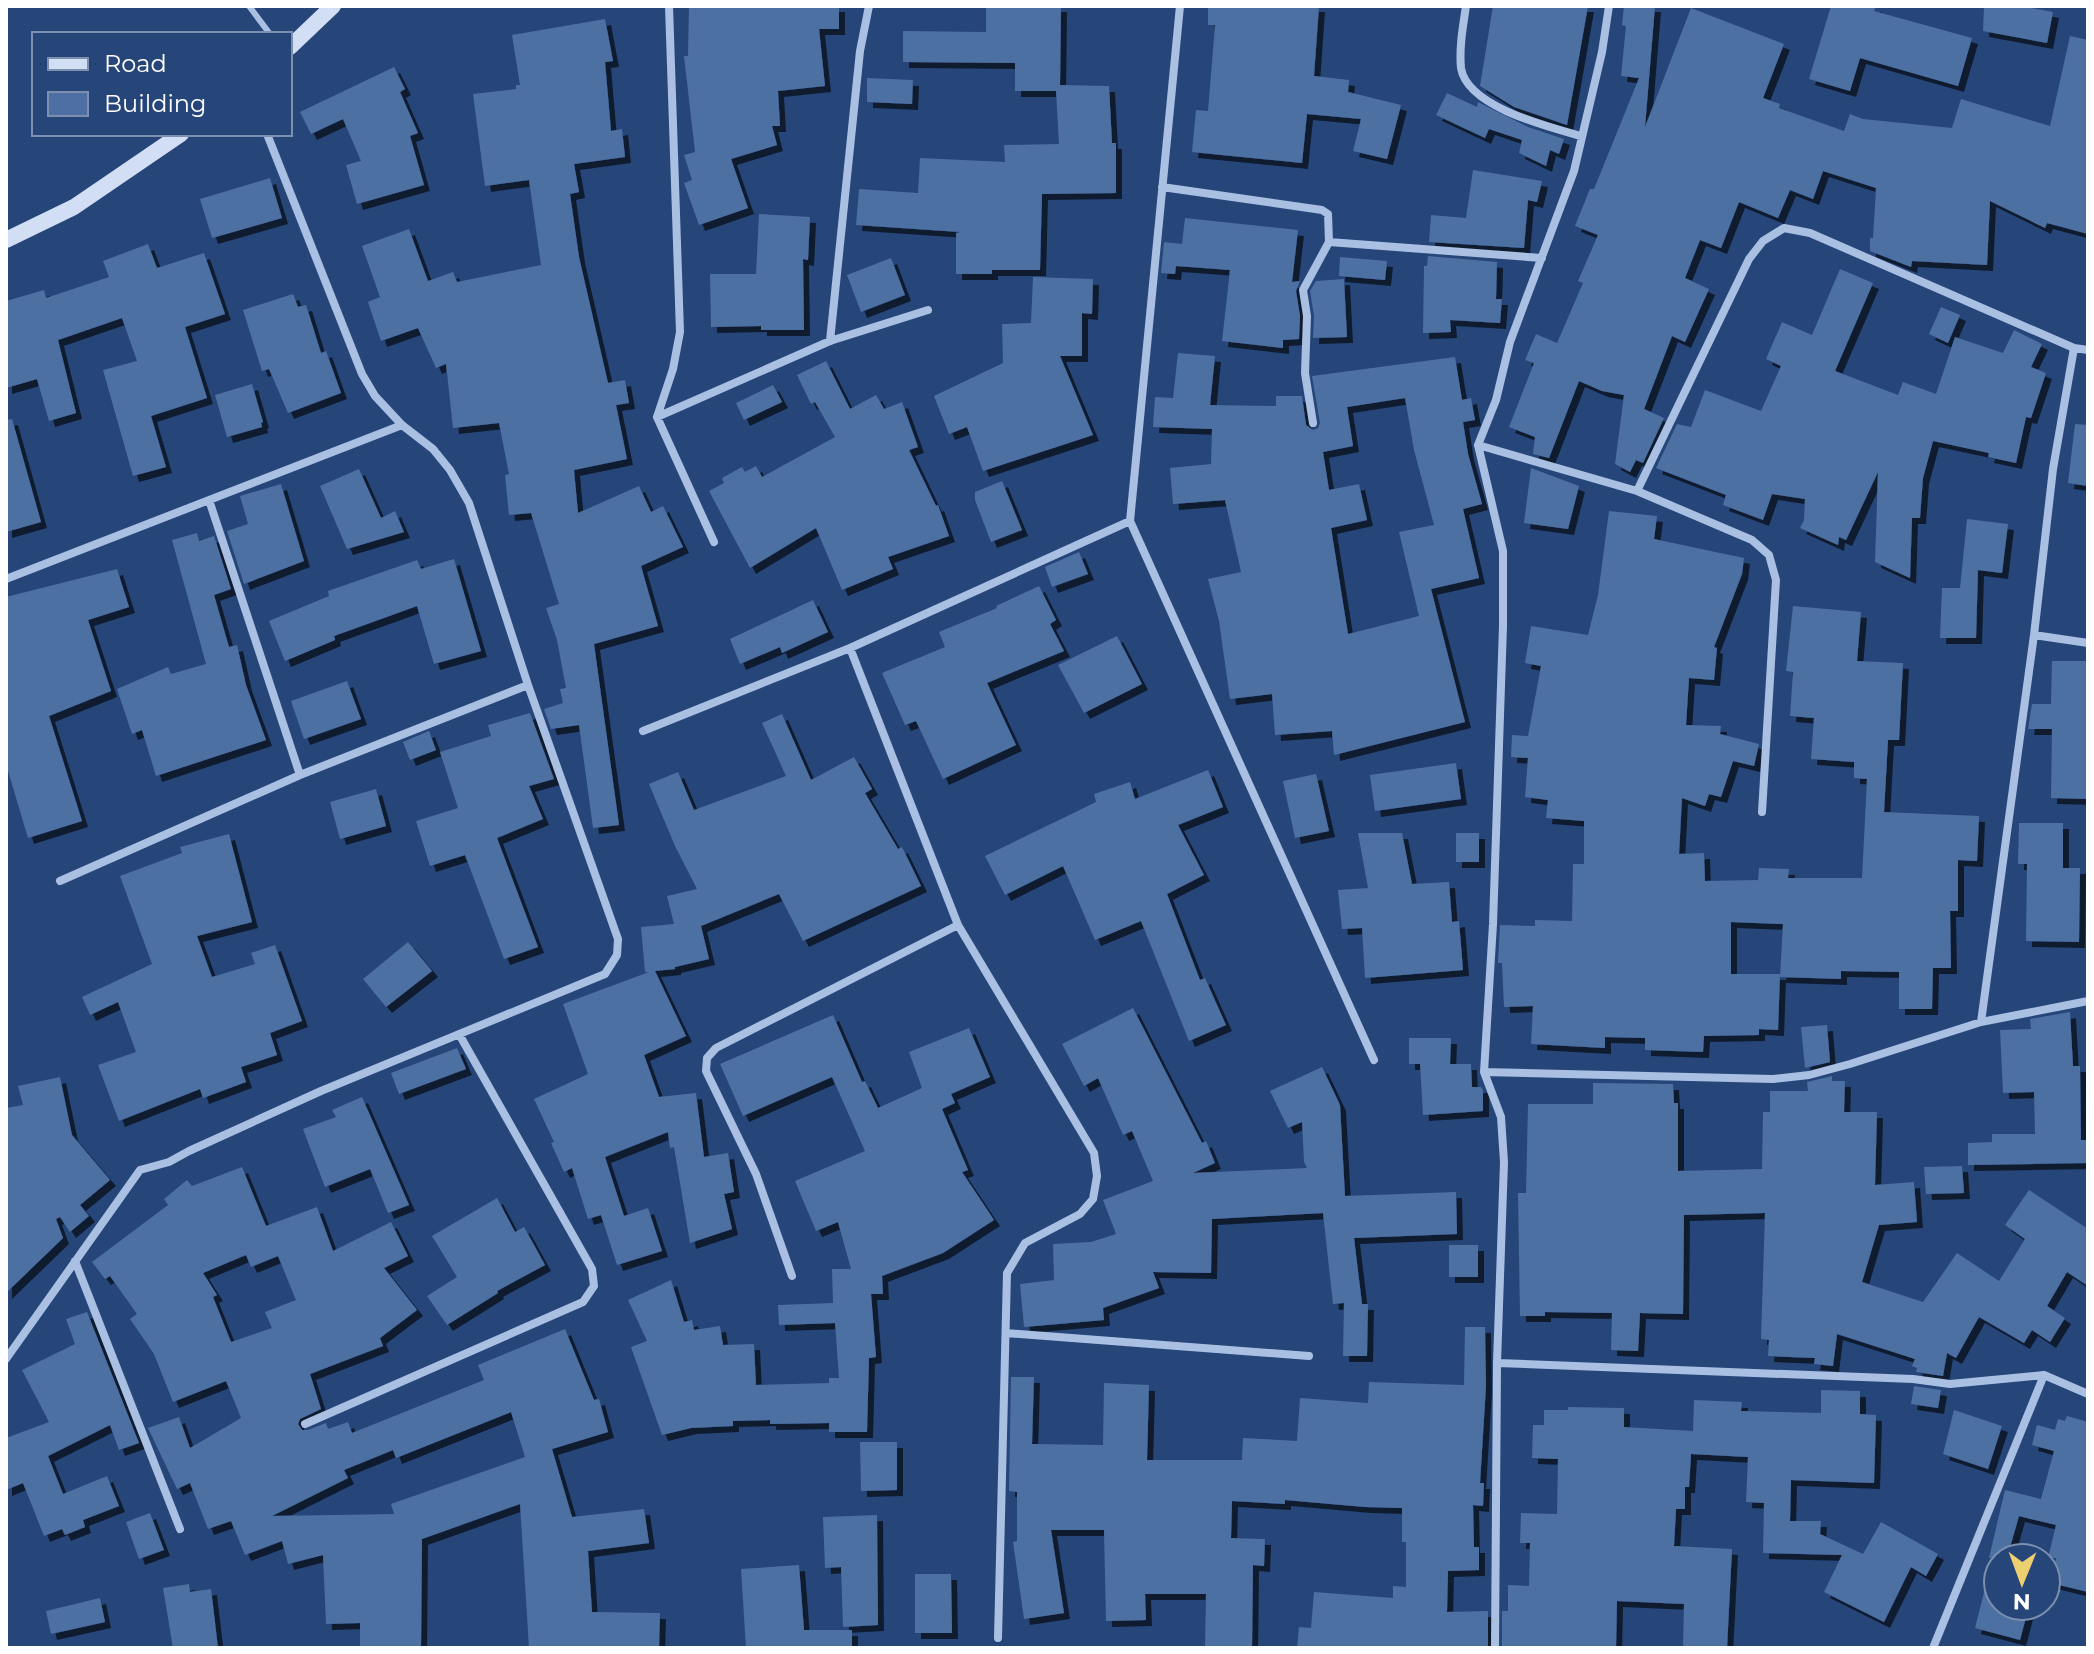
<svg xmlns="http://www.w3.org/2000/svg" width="2094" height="1654" font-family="Montserrat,sans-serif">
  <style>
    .building { fill: #4e6fa3; fill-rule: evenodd; filter: url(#shadow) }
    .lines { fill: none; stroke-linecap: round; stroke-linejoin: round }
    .lane { stroke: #a9c0e3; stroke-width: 6 }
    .street { stroke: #a9c0e3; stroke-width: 8 }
    .secondary { stroke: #d1def4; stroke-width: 16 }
  </style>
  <defs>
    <filter id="shadow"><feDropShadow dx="6" dy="6" stdDeviation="0" flood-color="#0009"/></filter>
  </defs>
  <rect width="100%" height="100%" fill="#264579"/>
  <path class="building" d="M689 6H839V29H819L825 86 778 91 780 126H772L777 145 731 159 748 208 699 225 684 183 692 180 684 155 695 152 684 56H688Z
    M986 6H1061L1060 85 1109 86 1112 143H1116V193L1042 194 1040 270H992V274H956V233L960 232 856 225 859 189 918 193 920 158 1005 162 1004 145 1059 144 1056 91H1015V63L903 62V31L986 32Z
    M1208 6H1319L1314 76 1349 80 1348 92 1401 105 1387 159 1353 151 1361 119 1307 114 1302 163 1192 152 1196 110 1208 111 1215 25H1208Z
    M1493 6H1588L1567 125 1514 107 1480 86Z
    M1624 6H1655L1645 127 1691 8 1784 44 1763 98 1780 104 1779 108 1844 131 1850 114 1863 119 1952 128 1961 99 2050 126 2070 36 2088 40V234L2047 223 2045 228 1990 201 1987 265 1912 261 1911 267 1870 251V238H1873L1876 188 1823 171 1813 199 1790 190 1778 218 1739 202 1721 248 1700 240 1685 278 1709 289 1685 342 1672 336 1644 409 1664 418 1643 463 1636 460 1630 472 1615 464 1624 395 1602 391 1579 381 1549 458 1533 454 1535 437 1509 427 1534 363 1525 360 1536 334 1557 343 1583 283 1578 281 1598 235 1575 226 1590 189H1594L1639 78 1621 76 1626 26 1622 25Z
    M1831 6H1876L1874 11 1972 38 1958 86 1860 58 1850 91 1809 79Z
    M1984 6H2021L2053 12 2047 43 1983 31Z
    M605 19 613 61 605 62 611 131 622 129 625 157 574 164 579 192 570 194 579 257 608 383 625 380 629 403 616 405 627 459 574 470 578 513 639 486 651 512 663 506 683 547 641 566 658 626 594 644 619 825 593 828 579 725 551 729 544 709 563 703 560 689 566 688 557 640 546 608 559 604 531 513 509 515 505 475 509 474 499 423 453 428 446 364 436 368 418 328 381 341 368 302 380 297 362 246 409 229 428 281 453 272 457 282 541 265 529 180 485 186 473 94 516 89V85H520L512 35Z
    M394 67 405 89 400 92 418 133 410 136 424 185 357 204 346 165 361 161 343 119 311 134 300 112Z
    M867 78 913 80 912 104 867 102Z
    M1447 93 1477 107 1478 102 1528 127 1564 139 1559 154 1550 150 1546 166 1519 153 1522 140 1489 129 1485 138 1436 115Z
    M1473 170 1542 181 1537 202 1528 200 1524 248 1429 242 1431 215 1466 218Z
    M270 178 282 218 212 238 200 199Z
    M759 214 810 217 808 260 803 259 804 330H761V326L711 327 710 274H756Z
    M1185 218 1298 230 1292 282 1300 281 1296 291 1300 316 1299 339 1283 340V348L1222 341 1230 270 1176 266 1175 274 1161 273 1164 242 1182 244Z
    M148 244 157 268 204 253 225 314 185 327 207 398 151 416 166 467 133 476 103 370 137 361 122 318 58 340 76 413 49 421 37 379 6 388V301L44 290 46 298 109 277 103 261Z
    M1428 256 1497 262 1496 299H1502L1500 323 1450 320 1451 332 1423 333 1424 266H1427Z
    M1340 257 1387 261 1385 280 1339 276Z
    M891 258 905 295 861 312 847 275Z
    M1840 269 1873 283 1835 371 1898 395 1903 382 1936 394 1955 337 2003 353 2014 330 2042 344 2031 367 2046 373 2031 418 2026 417 2016 463 1988 457 1989 453 1933 441 1923 478 1920 518H1912L1910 578 1875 562 1878 472 1846 540 1839 537 1838 545 1800 528 1804 520 1805 499 1772 494 1763 520 1723 505 1726 495 1656 468 1677 424 1691 427 1705 390 1761 411 1781 366 1766 359 1782 322 1812 335Z
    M1033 277 1093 279 1092 314 1082 313V356H1060L1093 435 983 471 967 427 949 434 934 396 1003 363 1002 324 1031 323Z
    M1344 279 1347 337 1313 338 1314 316 1310 291 1316 281Z
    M293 294 298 307 306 305 321 353 326 351 341 393 288 413 269 369 262 371 243 310Z
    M1941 307 1960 315 1948 343 1929 334Z
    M1178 353 1215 356 1210 405 1276 406V396H1302L1306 425 1313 430 1318 428 1320 423 1312 376 1455 357 1462 400 1471 398 1475 420 1463 422 1468 454 1482 504 1463 509 1479 578 1431 589 1465 722 1334 755 1332 731 1275 735 1272 694 1230 699 1219 621 1208 579 1241 572 1225 500 1173 504 1170 468 1211 464 1212 429 1153 427 1155 397 1173 398ZM1405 398 1414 450 1434 525 1399 532 1419 616 1348 634 1331 528 1367 520 1359 484 1329 490 1323 452 1353 446 1347 407Z
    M826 361 850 409 876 395 884 409 902 402 918 447 909 450 936 506 938 505 949 536 888 557 893 569 842 590 816 528 750 568 709 491 724 483 722 478 742 467 745 472 756 466 762 477 835 437 815 402 811 404 797 375Z
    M252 384 263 422 261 423 262 427 227 437 215 395Z
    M773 385 782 402 744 420 736 403Z
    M12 419 41 522 6 532V420Z
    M2075 424 2088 425V486L2068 483Z
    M1531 468 1579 486 1568 529 1524 523Z
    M359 469 381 518 395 511 404 532 347 549 320 486Z
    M1002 481 1022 530 991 542 975 500V492Z
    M281 484 304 561 244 584 227 531 248 524 240 496Z
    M1609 511 1657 516 1654 539 1744 558 1742 574 1714 647 1717 648 1714 680 1689 678 1686 725 1721 726 1720 734 1759 744 1754 766 1733 761 1721 797 1709 794 1705 806 1682 798 1679 854 1704 853 1705 881 1758 880 1759 868 1789 869 1788 878H1862L1867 779 1854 778V762L1811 759 1814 718 1790 716 1793 672 1786 671 1793 606 1861 612 1857 661 1903 663 1899 740H1888L1884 812 1979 816 1977 861 1958 860V911H1950L1951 968H1933L1932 1009H1899V972L1841 971V979L1780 977 1783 924 1731 922V974H1780L1778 1030 1759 1029V1035L1704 1036 1703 1052 1645 1050V1038L1605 1037V1048L1531 1044 1533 1006 1504 1007 1502 963H1498L1500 925 1535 926V920L1572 921 1573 864H1584V821L1546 818 1548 800 1525 797 1528 758 1511 757 1512 735 1528 736 1541 666 1525 663 1531 626 1588 635 1598 595Z
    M1967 519 2008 524 2002 573 1978 570 1976 638H1940L1942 588H1960Z
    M197 533 199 541 214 536 231 589 214 595 229 647 237 645 246 685 266 740 156 776 142 730 132 734 117 689 168 667 171 674 206 664 172 540Z
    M1079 552 1088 574 1052 587 1045 567Z
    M454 559 481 651 434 664 417 606 334 636 335 640 285 661 269 621 329 596 328 591 417 560 421 569Z
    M117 569 129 607 88 620 111 691 49 716 82 821 28 838 6 764V597Z
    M1039 586 1056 620 1050 624 1064 651 987 683 1016 745 943 779 916 721 905 725 882 673 945 647 939 632 997 608 996 606Z
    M813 600 828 632 782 653 780 647 740 664 730 639Z
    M1117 636 1142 684 1084 713 1058 665Z
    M2052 661H2088V799L2051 798 2052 729H2028L2032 704H2051Z
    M347 681 361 719 304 739 291 701Z
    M530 713 554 779 529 786 543 819 497 838 538 947 504 959 465 855 430 866 416 821 458 808 440 752 491 736 488 725Z
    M782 714 811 780 854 757 872 789 865 793 898 849 902 847 921 886 803 941 779 894 701 926 709 959 675 967V969L655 971 686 1036 644 1055 659 1097 696 1093 704 1157 728 1153 734 1192 724 1194 732 1229 690 1243 674 1147 670 1148 668 1132 605 1157 624 1216 648 1208 662 1251 617 1265 601 1215 588 1219 572 1168 564 1172 551 1143 554 1142 534 1099 588 1074 563 1004 649 972H645L641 927 674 924 667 896 697 889 675 846 649 784 678 772 694 810 786 776 762 723Z
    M429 731 436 750 410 760 403 742Z
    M1456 763 1461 799 1375 811 1370 775Z
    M1208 770 1223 807 1178 825 1204 875 1167 894 1200 980 1205 978 1226 1025 1189 1041 1141 921 1095 940 1063 866 1005 895 985 856 1096 802 1094 794 1130 782 1135 799Z
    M1316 774 1329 831 1295 838 1283 781Z
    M376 789 386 826 340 839 330 802Z
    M2019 823H2063V868H2080L2079 942 2026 941 2027 864H2018Z
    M1358 833H1402L1412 884 1449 882 1452 922 1459 921 1463 970 1365 978 1362 928 1342 929 1338 890 1368 888Z
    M1456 833H1479V862H1456Z
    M229 834 252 922 197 936 212 977 255 964 251 953 275 945 302 1021 270 1033 277 1055 241 1067 246 1082 203 1098 200 1089 119 1121 98 1065 136 1052 118 1002 90 1015 82 997 152 964 120 876 182 853 180 847Z
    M408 942 432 971 386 1007 363 979Z
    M1133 1008 1202 1143 1206 1141 1215 1163 1193 1173 1307 1168 1304 1162 1302 1122 1288 1128 1270 1091 1322 1067 1340 1105 1345 1196 1456 1192 1457 1234 1354 1238 1362 1304H1368L1367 1356H1343L1344 1303 1333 1304 1323 1213 1212 1219 1211 1273 1153 1272 1159 1288 1103 1308 1104 1320 1024 1327 1020 1284 1054 1280 1053 1244 1091 1242 1116 1234 1103 1200 1153 1181 1132 1131 1123 1135 1098 1078 1084 1086 1062 1044Z
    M2070 1012 2073 1066H2080L2081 1140H2088V1163L1968 1165V1143L1992 1142V1134H2035L2034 1092 2003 1093 2000 1030 2031 1029 2030 1019Z
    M833 1015 862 1082 865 1081 878 1108 922 1088 909 1052 969 1028 990 1077 951 1094 955 1103 942 1109 968 1170 962 1172 994 1220 943 1253 882 1276 883 1294H871L876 1357 869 1358 867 1432H829V1423L770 1424V1420L733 1421V1426L691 1428 662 1435 631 1347 647 1341 628 1300 671 1280 684 1322 692 1320 694 1330 720 1326 723 1345 754 1344 756 1385 829 1383V1378H839L835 1323 779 1325 778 1305 833 1303 832 1269H851L838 1222 816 1231 795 1181 865 1151 832 1077 743 1116 720 1064Z
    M1827 1025 1830 1062 1805 1068 1801 1027Z
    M1409 1038H1451L1450 1064H1471L1472 1087H1481L1483 1090V1111L1423 1115 1420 1064H1409Z
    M457 1048 466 1069 399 1094 391 1073Z
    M1832 1076V1081H1845L1844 1112H1877L1875 1185 1914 1182 1917 1222 1879 1225 1862 1282 1923 1302 1957 1253 1999 1281 2025 1239 2005 1225 2029 1190 2088 1229V1286L2067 1272 2047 1306 2065 1318 2050 1342 2032 1330 2024 1343 1979 1317 1956 1358 1947 1353 1943 1376 1916 1372 1917 1368 1912 1366 1915 1359 1837 1334 1833 1366 1814 1364 1815 1358 1768 1356 1769 1340 1761 1339 1765 1213 1684 1215 1683 1314 1640 1313 1638 1351 1611 1350 1612 1313 1545 1312V1316H1520L1518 1193H1526L1528 1104H1593V1083L1673 1084 1674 1103H1678V1171L1762 1169 1763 1112H1770V1091H1808L1807 1082Z
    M60 1077 72 1135 110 1180 80 1205 89 1216 70 1232 60 1217 56 1219 63 1238 6 1293V1108L23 1105 18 1086Z
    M362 1097 409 1205 388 1213 370 1169 325 1187 303 1129 336 1117 332 1110Z
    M1962 1166 1964 1193 1926 1194 1924 1167Z
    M242 1167 266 1226 317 1207 333 1251 391 1222 408 1256 384 1268 417 1310 380 1338 383 1346 310 1374 321 1409 300 1419 298 1424 302 1430H308L326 1423 328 1429 348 1422 352 1433 484 1380 478 1365 565 1329 594 1400 599 1399 608 1432 552 1449 572 1517 644 1509 649 1543 588 1551 592 1612 660 1613 659 1648H529L520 1504 422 1539 421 1648H360V1623L326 1624 323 1555 288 1564 282 1541 245 1555 231 1521 208 1529 190 1483 177 1489 148 1428 179 1417 190 1448 241 1418 226 1381 173 1402 154 1354 130 1319 137 1314 110 1276 105 1279 92 1262 168 1205 164 1199 187 1180 192 1186ZM246 1255 251 1267 278 1256 296 1300 265 1312 272 1328 231 1342 213 1297 217 1295 203 1273ZM511 1412 525 1457 391 1504 394 1514 272 1516 348 1478 344 1470 393 1450 396 1458Z
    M497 1198 515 1232 524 1227 545 1265 497 1291 498 1293 447 1325 427 1296 457 1277 432 1236Z
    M1449 1245H1478V1277H1449Z
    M87 1312 139 1443 119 1450 110 1425 48 1456 63 1494 107 1476 119 1506 83 1520 85 1527 65 1535 62 1529 44 1536 23 1483 6 1490V1438L49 1422 22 1370 75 1344 66 1319Z
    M1465 1327H1485L1486 1386 1480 1483H1484L1483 1506 1473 1505 1474 1547H1479V1570L1448 1571 1447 1612 1488 1611V1648H1297L1299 1627 1311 1628 1314 1592 1393 1598V1586L1406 1587V1542H1402V1508L1365 1507 1285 1500V1504L1232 1501 1231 1538 1265 1539 1264 1566 1253 1565 1252 1648H1205L1206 1594H1145L1146 1620 1106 1621 1104 1530H1051L1064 1613 1024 1619 1013 1542 1017 1541V1492L1009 1491 1011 1377H1034L1032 1444 1103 1445 1104 1383 1149 1385 1147 1460H1242L1243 1438 1297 1441 1300 1398 1368 1403 1369 1382 1464 1385Z
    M1914 1386 1941 1390 1938 1408 1911 1404Z
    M1821 1390 1860 1391V1414L1876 1415 1874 1483 1791 1480 1790 1521H1821L1820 1534 1863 1554 1881 1522 1938 1554 1926 1576 1911 1567 1884 1622 1824 1592 1842 1555 1763 1553 1764 1503 1746 1502 1748 1457 1691 1454 1689 1487H1685V1509H1676L1674 1546 1732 1549 1727 1648H1683L1684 1604 1617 1601 1616 1648H1502V1611H1508V1585L1529 1586 1530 1543H1520L1521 1513 1557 1514 1558 1459 1532 1458 1533 1425H1544V1410H1568V1407L1624 1408V1427L1693 1431 1694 1400 1742 1402 1741 1411 1821 1413Z
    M1954 1410 2002 1426 1988 1469 1943 1454Z
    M2067 1416 2088 1422V1592L2051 1583 2056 1558H2048L2056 1525 2019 1516 2007 1558H1989L2005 1490 2041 1499 2054 1451 2032 1445 2037 1425 2055 1430 2058 1419 2065 1421Z
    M860 1442H897V1490L861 1491Z
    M150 1513 164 1550 139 1559 126 1522Z
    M877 1515 878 1625 843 1627 841 1567 825 1568 823 1517Z
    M799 1565 804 1630H852V1648H746L741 1569Z
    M1991 1565 1998 1566V1606H2029L2020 1640 1975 1628Z
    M915 1574H951L952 1633H915Z
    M189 1584 190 1592 211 1589 218 1648H173L163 1588Z
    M100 1598 105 1622 51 1634 46 1611Z"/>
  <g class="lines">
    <path class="lane" d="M249 6 270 34"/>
    <path class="street" d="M669 6 680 332 673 369 657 417 714 542
      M1180 6 1130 521 1374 1060
      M1466 6C1463 26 1459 48 1461 68 1467 107 1549 127 1581 136
      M1162 187 1322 210 1328 214 1329 242 1542 258
      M830 341 860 51 869 6
      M657 417 830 341 928 310
      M1313 423 1305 373 1307 316 1303 290 1329 242
      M1478 445 1637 491 1752 540 1769 555 1776 580 1762 812
      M1637 491 1749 259 1763 241 1784 228 1810 233 2074 348 2088 350
      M209 500 300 775
      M6 579 402 425
      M2034 635 2088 643
      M850 648 958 925 1094 1153 1097 1176 1093 1199 1080 1214 1025 1243 1007 1273 998 1638
      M643 731 850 648 1130 521
      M60 881 300 775 528 685
      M1981 1022 2034 635 2053 469 2074 348
      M1484 1072 1773 1079 1809 1075 1850 1064 1981 1022 2088 1001
      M75 1261 180 1529
      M792 1276 756 1174 706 1071 707 1058 716 1048 958 925
      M1006 1333 1309 1356
      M6 1359 140 1170 169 1162 189 1151 321 1091 605 974 617 955 618 939 528 685 469 503 450 470 433 449 402 425 375 396 362 374 267 134
      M1497 1363 1913 1379 1950 1384 2044 1375 2088 1394
      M305 1424 583 1302 594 1286 592 1269 459 1034
      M1495 1648 1497 1363 1504 1162 1501 1117 1484 1072 1493 924 1503 626V551L1478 445 1496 400 1510 342 1574 171 1602 52 1609 6
      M1933 1648 2044 1375"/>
    <path class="secondary" d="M290 47 333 6
      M6 240 74 207 181 134"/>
  </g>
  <rect width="2094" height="1654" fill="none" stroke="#ffffff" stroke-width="16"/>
  <rect x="32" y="32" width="260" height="104" fill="#264579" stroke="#7d8faf" stroke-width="2"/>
  <rect x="48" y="58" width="40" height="12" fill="#d1def4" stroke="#7d8faf" stroke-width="2"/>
  <text x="104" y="72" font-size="24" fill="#ffffff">Road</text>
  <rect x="48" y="92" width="40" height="24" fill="#4e6fa3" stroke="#7d8faf" stroke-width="2"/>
  <text x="104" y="112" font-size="24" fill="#ffffff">Building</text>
  <g transform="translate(2022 1582) rotate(181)"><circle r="38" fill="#264579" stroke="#7d8faf" stroke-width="2"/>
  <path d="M0-6L14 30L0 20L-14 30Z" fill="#eccf6e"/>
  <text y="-12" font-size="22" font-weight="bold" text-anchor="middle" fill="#ffffff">N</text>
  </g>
</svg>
